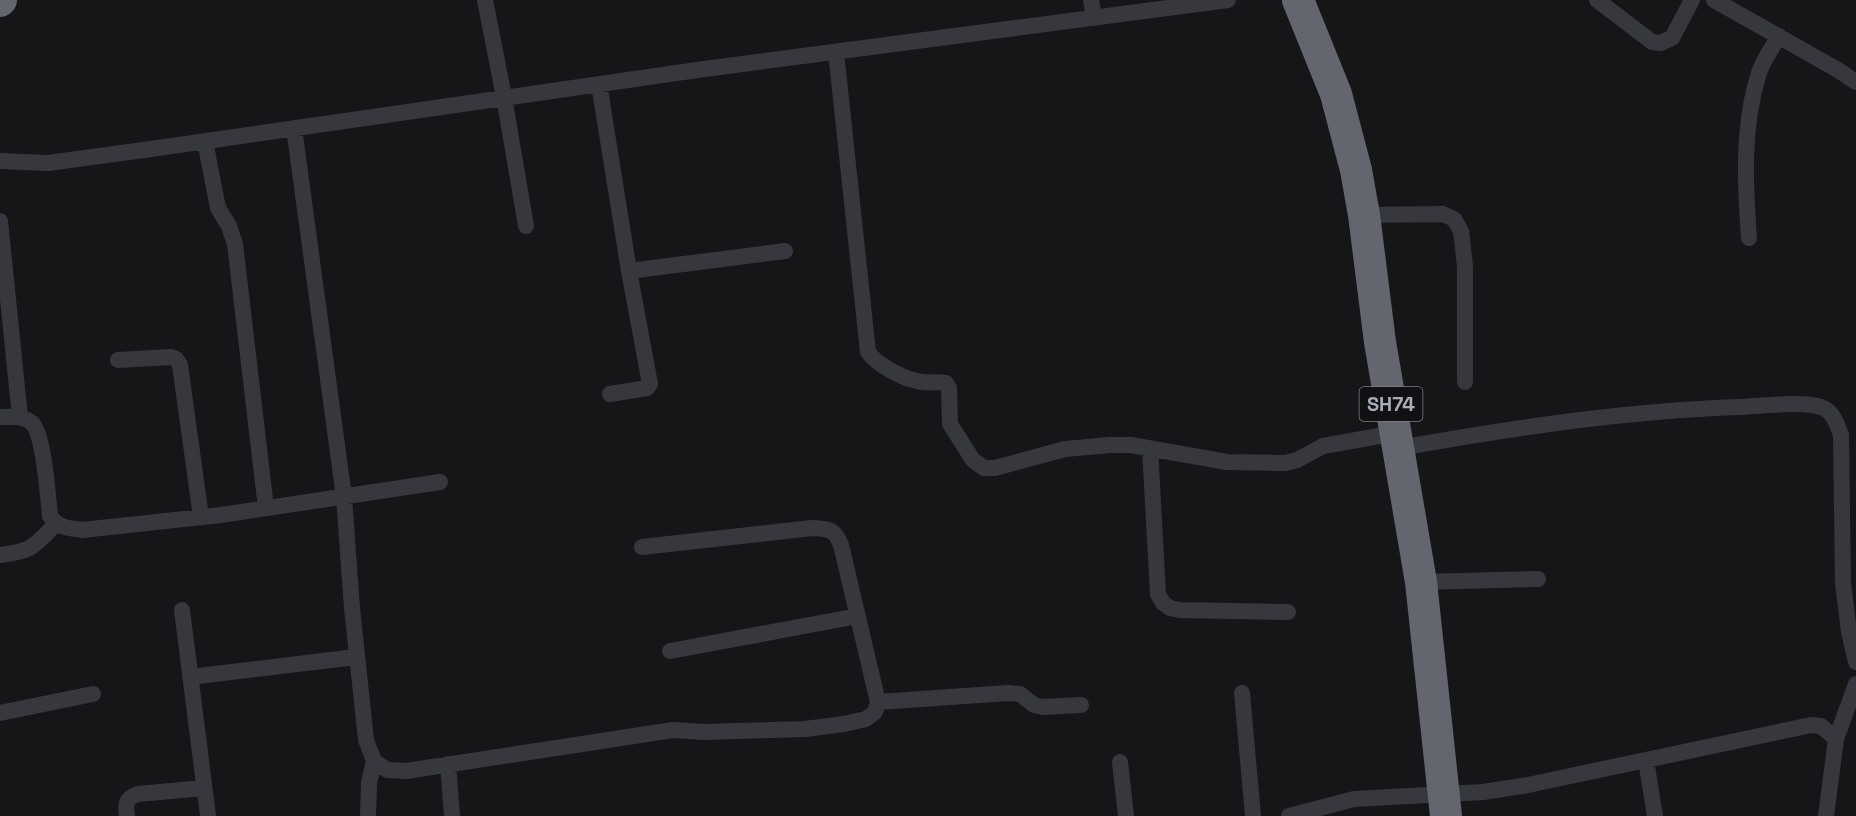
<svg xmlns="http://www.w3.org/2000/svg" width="1856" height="816" font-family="'Space Grotesk',sans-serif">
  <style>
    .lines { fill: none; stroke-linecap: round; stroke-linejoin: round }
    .street { stroke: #37383d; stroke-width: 16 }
    .highway { stroke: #63666e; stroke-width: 32 }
    .labels { text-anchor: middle; stroke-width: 6; stroke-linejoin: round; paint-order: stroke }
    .shield { fill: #111113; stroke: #7b7e86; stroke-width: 1.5 }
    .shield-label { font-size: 20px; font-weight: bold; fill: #a8adb8 }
  </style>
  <rect width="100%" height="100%" fill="#161618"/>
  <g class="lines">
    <path class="street" d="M485 0 504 97 526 226
      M1091 0 1094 18
      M1597 0 1652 42 1660 43 1672 38 1692 0
      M1714 0 1838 70 1856 82
      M836 52 868 352C877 365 902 378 917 381 927 384 937 381 946 383L949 388 950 424 973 460 984 468H995L1065 449 1110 445H1131L1227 462 1286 463 1297 460 1323 446 1396 433
      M599 84 629 271 650 384 647 388 610 394
      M294 128 344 497 352 608 366 740 374 761 387 770 406 771 673 730 705 732 805 729 844 724 866 719 875 712 878 702 841 545C834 528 829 529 812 528L642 547
      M205 141 218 208 229 226 235 244 266 508
      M0 161 48 163 151 149 697 70 1228 0
      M1364 215 1443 214 1454 219 1461 231 1465 266V382
      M0 221 20 417
      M1749 238C1745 183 1742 126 1759 73 1763 60 1772 48 1779 36
      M629 271 785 251
      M118 360 171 357 176 359 180 365 201 517
      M0 417C11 417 23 415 32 423 44 435 48 497 50 516 58 528 68 528 82 530L221 515 440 482
      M1399 448C1512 428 1624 411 1739 407 1760 406 1801 401 1821 407 1833 411 1837 424 1841 435L1843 583 1849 632 1856 662
      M1150 449 1158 594 1163 603 1170 608 1180 610 1288 612
      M0 555C33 551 33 547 56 524
      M1421 582 1538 579
      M182 610 208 816
      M670 651 858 616
      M190 677 356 657
      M1242 693 1253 816
      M878 702 1008 693 1020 694 1034 705 1043 707 1081 705
      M0 713 93 694
      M1646 760 1655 816
      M1120 762 1126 816
      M448 764 452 816
      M127 816C125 804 126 798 138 794L204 788
      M368 816 369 783 374 761
      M1289 816 1354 799 1483 792 1528 785 1811 725 1821 726 1836 739
      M1826 816 1836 739 1856 684"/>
    <path class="highway" d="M1298 0 1336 94 1356 170 1364 215 1380 342 1421 582 1446 816
      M0 1 1 0"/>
  </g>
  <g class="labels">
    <rect class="shield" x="1359.5" y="387" width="63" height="34" rx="4.5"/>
    <g class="shield-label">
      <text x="1391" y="411">SH74</text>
    </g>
  </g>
</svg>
